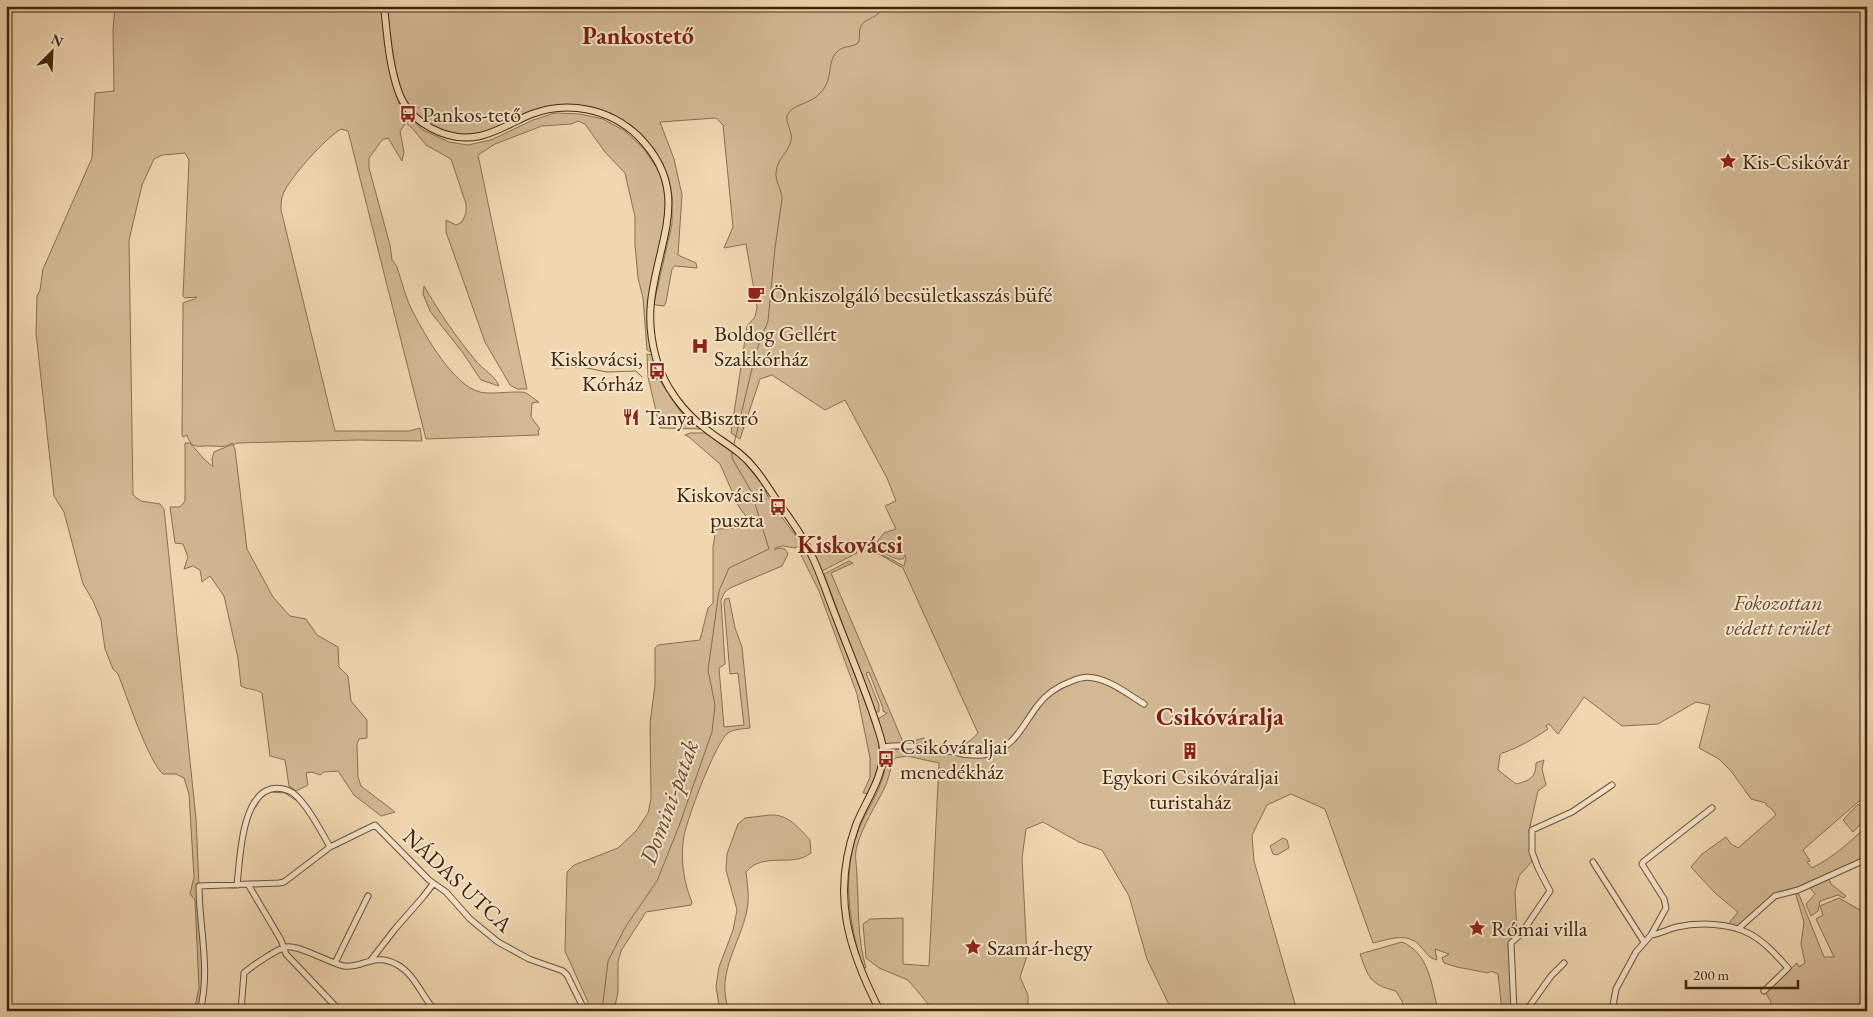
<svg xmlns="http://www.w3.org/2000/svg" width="1873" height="1017" font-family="'EB Garamond',serif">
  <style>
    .green { fill: #d2b994; stroke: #886f51 }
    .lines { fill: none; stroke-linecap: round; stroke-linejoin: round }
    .stream { stroke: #846b4e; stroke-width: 1 }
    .minor-casing { stroke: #6a5236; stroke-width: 7 }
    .major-casing { stroke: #3d250e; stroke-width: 8 }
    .minor { stroke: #f5e5cc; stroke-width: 5 }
    .major { stroke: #f0d7b0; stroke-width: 6 }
    .labels { text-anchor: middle; stroke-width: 4; stroke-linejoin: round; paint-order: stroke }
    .poi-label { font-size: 22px; fill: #3d250e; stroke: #f5e5cc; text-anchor: start }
    .park-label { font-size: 22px; font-style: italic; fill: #624a30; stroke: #f5e5cc }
    .street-label { font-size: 22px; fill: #3d250e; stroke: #f5e5cc }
    .neighbourhood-label { font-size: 24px; font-weight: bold; fill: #7a1f14; stroke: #f5e5cc }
    .water-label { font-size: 24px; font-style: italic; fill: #60482e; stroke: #f5e5cc }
    .quarter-label { font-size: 25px; font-weight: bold; fill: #7a1f14; stroke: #f5e5cc }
  </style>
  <rect width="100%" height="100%" fill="#f0d7b0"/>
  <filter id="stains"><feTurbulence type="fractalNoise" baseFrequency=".004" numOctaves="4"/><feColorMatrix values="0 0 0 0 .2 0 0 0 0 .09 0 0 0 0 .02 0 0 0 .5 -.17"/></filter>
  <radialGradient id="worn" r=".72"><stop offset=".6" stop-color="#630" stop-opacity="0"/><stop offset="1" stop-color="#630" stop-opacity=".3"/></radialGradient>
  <path class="green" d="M115 6H1867V808L1859 801 1803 850 1810 861 1807 862 1812 868C1833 857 1850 843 1867 825V858L1818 879H1815L1801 886 1772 895 1737 927H1726L1738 912 1715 893 1691 867 1702 854 1726 837 1731 844 1738 848 1776 815 1772 809 1766 805V803L1751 799 1731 771 1719 759 1699 748 1710 705 1696 702 1658 724 1622 726 1584 697 1558 734 1549 724 1546 726 1548 729C1533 739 1520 747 1503 753V752L1500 755 1498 770 1516 784C1530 781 1536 777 1536 763L1544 760 1542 769 1546 785 1538 791 1529 831 1533 860 1519 876 1515 892 1517 934 1511 943 1513 1011H1502L1498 974 1491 971 1488 973 1457 967 1444 963 1442 958 1449 954 1435 949 1437 960C1429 958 1428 955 1422 948 1409 931 1391 939 1373 943L1325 809 1291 794 1267 805 1252 835 1254 861 1297 1011H1228L1227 1009 1223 1011H1172L1147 959 1129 896 1102 850 1079 842 1043 822 1026 829 1022 858 1027 956 1020 977 1028 995V1011H934L908 980 879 968 866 958 863 924 870 919 903 918V964L929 966 939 763 907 756 895 758C890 768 889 778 885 787 875 807 863 825 857 846 854 856 857 866 857 877 859 908 857 938 866 968L863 967C848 923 841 869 861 824 872 801 888 778 886 752L888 750 903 749 904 746 889 747 885 744 878 719 887 713 883 711V708L869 672 866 673 879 705V712H875L824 574 849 561 853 563 831 573 903 742 906 743 924 738 928 744C949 750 963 750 978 733L903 568 879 554H872L873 552H877L904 566 906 557 905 555 903 559C886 561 886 544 861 552L874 546 884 533 896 529 885 506 896 501 887 478 845 400 825 410 772 375 760 379 740 439 731 433 747 326 755 317 757 307 746 244 724 248 733 227 723 125 716 118 660 122 674 159 682 195 678 255 696 263 697 268 675 266 672 269 666 302 664 306 656 305 654 303 672 224V196L665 171 657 156 643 139 610 117 569 109 538 114 490 134 449 135 418 117 403 96 397 78 393 83 399 103 406 115 423 130 449 142 468 145 491 140 533 120 555 113 580 114 603 119 625 131 644 149 664 179 667 204 648 330 651 352 647 350 643 298 638 278 635 245V217L625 173 605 152 585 124 578 121 571 124 542 126 495 144 478 155 527 389H517L510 385 485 342 446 232V220L456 225 462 222 466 213V204L451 159 426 145 412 128 406 123 400 131 404 152 402 161 388 138 382 140 369 158V168L390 245 392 260 397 267C402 282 406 300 414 314 426 337 454 386 480 392 491 395 519 390 526 393 530 395 535 400 539 402L532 403 531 417 540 429 538 430 539 435 426 439 348 131 341 129C324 140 295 172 285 190 281 197 281 203 281 210L335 431H409L420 428 422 441 358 440 237 443 233 445 235 449 247 549 273 597 290 616 306 619 317 635 338 647 339 667 348 676 351 701 367 720V738L359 739 357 744 358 777 361 786 395 812 381 816 354 795 338 771 324 772 320 775 312 772 306 773 308 785 296 791 289 786 285 760 270 756 262 693C255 688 247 690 241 686L238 658 224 596 210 576 202 582 200 570 193 566 184 569 188 557 183 544 175 543 170 507H180L185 501V443H190L204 459 213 467 212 459 214 452 233 444 232 443C224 448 220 446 211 446 200 445 192 451 187 435L183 437 182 435 183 305V303C188 300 193 301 197 297L185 298 183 296 189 160 185 153 162 155 154 159 142 185 129 240 133 495 141 501 160 504 164 509 196 819 203 976 201 994 197 1011H194L199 988 195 900 190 894 194 877 189 794 184 778 176 774H163C149 763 126 694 118 674L113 669 105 649 101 620 93 601 83 584 64 512 54 496 36 333 37 296 40 290 43 269 92 158 95 93 114 91 113 31Z
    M424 286C439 312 456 337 476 361 483 370 495 375 499 386L481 380 463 353 430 311 423 294Z
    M647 354 653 355 656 379H659L678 408 685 417 700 429 660 428 648 377Z
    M690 433H705L739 456 762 484 771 503 802 544 795 548 783 546 775 548V550L778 548 785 549 788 554 782 566 730 588 725 592 721 600 725 664 719 668 724 727 744 725 738 673 730 674 724 603 725 599 729 598 735 628 742 647 750 728C743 729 733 729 728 733 716 741 684 825 683 842 681 862 684 884 692 902L691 905 646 912 621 951 618 962V992L614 1011H587L588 1002 565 951 567 872 574 865 618 848 636 831 648 813 651 799 650 723 655 685V648L658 645 700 640 708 608 713 603V547L716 529 747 528 751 523 739 507 720 464 689 437 685 435Z
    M850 540 857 553 822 571 814 555 815 554 841 541 842 544Z
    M804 549 808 552 878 736C882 761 877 770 869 794L863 793 870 777V758L857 694 819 591 799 551Z
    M1858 804 1867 813V817L1853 832 1843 820Z
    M770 815C788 814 798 827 810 840L811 853C793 868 763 851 746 872 747 882 749 892 748 903 744 941 714 970 729 1011H720L716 987 719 967 733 930 737 910 726 870 727 854 738 824 745 818Z
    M1283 838 1287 840 1289 848 1277 855 1273 854 1270 846Z
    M1829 879 1831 884 1846 896 1844 898 1838 895 1820 901 1818 911 1811 916 1806 904 1815 894 1810 888Z
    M1795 892 1798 893 1800 897 1824 957H1834L1816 919 1823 915 1820 906 1839 898 1867 914V1009L1864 1011H1767L1771 1002 1765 992 1797 963 1799 967 1805 963 1801 944 1804 922Z
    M1402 942C1429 953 1432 986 1438 1011H1397L1403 1003 1396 991C1369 984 1369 978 1360 954Z"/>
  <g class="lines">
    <path class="stream" d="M555 368 582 367 607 372 636 371 642 377
      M734 444 756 352 768 321 775 248 782 199C782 189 775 182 776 172 777 159 789 152 791 140 793 132 786 125 787 116 792 104 806 105 816 97 836 81 825 64 837 52 843 45 852 48 858 43 861 37 858 31 861 26 867 16 878 20 883 6
      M270 792 285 793 295 800
      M256 807 259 801
      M602 1011 608 961 626 926 657 881 679 826 712 732 715 705 708 670 719 591 729 568 769 549 751 491 732 458V450
      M1805 1011 1811 1006 1857 1005 1867 1000"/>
    <g class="minor-casing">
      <path id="minor" d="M883 747C902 744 920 746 939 749 955 752 973 758 988 754 1015 748 1023 724 1038 705 1047 693 1058 686 1072 681 1079 678 1086 676 1094 678 1112 681 1129 695 1144 704
        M1593 862 1644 942
        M237 885C240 860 241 797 271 789 278 787 287 789 293 793 307 804 321 831 330 847
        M249 886 281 940 286 954 340 1011
        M1738 929 1775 896 1798 890 1867 859
        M1651 935C1660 934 1668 929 1677 927 1699 922 1730 923 1750 934 1765 942 1777 956 1788 968L1764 991
        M371 960 395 929 423 897 433 884
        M335 963 368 896
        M200 1011C211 969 199 928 199 886L279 883 284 882 330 847 375 825 429 880 446 892 470 919 498 942 529 959 563 971 567 975 585 1011
        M241 1011 244 973C252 966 277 949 286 947 298 944 329 963 344 966 361 969 374 952 396 964 414 973 422 996 435 1011
        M1514 1011 1511 943 1521 934 1550 891 1538 868 1532 852V830L1572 812 1612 785
        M1526 1011 1551 976 1564 963
        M1612 1011 1616 989 1636 952 1651 935 1666 908 1664 899 1642 864 1643 862 1712 808"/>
    </g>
    <g class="major-casing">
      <path id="major" d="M384 6C387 34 389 66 399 93 410 123 448 143 480 136 498 132 514 121 532 114 568 100 610 109 638 136 693 191 658 239 651 302 649 321 651 340 656 358 664 386 683 412 706 429 722 442 741 451 754 468 763 478 770 491 778 502 789 517 801 533 809 550 820 571 827 595 836 617 850 654 866 691 878 729 880 736 883 743 883 751 884 777 865 802 856 825 831 894 848 949 880 1011"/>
    </g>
    <use href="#minor" class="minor"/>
    <use href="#major" class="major"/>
  </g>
  <defs>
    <g id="bus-bare" transform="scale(1.35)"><path d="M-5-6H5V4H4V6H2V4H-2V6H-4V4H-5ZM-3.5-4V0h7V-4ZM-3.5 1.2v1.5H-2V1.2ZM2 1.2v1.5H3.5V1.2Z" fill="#8f2418" stroke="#f5e5cc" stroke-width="2.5" paint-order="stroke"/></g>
    <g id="sight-bare" transform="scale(1.35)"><path d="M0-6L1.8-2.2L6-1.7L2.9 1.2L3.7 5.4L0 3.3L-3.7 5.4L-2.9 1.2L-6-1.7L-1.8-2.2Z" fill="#8f2418" stroke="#f5e5cc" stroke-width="2.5" paint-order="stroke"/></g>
    <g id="cafe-bare" transform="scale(1.35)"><path d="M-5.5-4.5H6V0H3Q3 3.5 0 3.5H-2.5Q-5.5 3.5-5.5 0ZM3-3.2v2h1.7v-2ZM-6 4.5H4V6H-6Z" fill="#8f2418" stroke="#f5e5cc" stroke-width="2.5" paint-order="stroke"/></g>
    <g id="hospital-bare" transform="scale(1.35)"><path d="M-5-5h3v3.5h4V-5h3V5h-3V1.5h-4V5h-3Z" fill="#8f2418" stroke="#f5e5cc" stroke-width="2.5" paint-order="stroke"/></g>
    <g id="restaurant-bare" transform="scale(1.35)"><path d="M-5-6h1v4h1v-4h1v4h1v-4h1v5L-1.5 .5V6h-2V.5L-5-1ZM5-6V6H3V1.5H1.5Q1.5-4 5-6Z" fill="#8f2418" stroke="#f5e5cc" stroke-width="2.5" paint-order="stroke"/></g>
    <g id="building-bare" transform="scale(1.35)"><path d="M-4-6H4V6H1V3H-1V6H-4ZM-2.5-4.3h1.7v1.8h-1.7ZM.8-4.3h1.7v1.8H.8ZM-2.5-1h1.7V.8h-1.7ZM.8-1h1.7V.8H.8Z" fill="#8f2418" stroke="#f5e5cc" stroke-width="2.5" paint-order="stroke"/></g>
  </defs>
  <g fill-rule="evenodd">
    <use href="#bus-bare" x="408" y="114"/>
    <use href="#sight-bare" x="1728" y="161"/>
    <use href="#cafe-bare" x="756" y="294"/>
    <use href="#hospital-bare" x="700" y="346"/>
    <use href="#bus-bare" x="657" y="371"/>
    <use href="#restaurant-bare" x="631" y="417"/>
    <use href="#bus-bare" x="778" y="507"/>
    <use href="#building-bare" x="1190" y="751"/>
    <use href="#bus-bare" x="886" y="759"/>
    <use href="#sight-bare" x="1477" y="928"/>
    <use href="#sight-bare" x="973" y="947"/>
  </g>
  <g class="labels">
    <g class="poi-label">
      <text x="422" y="122">Pankos-tető</text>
      <text x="1742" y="169">Kis-Csikóvár</text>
      <text x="770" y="302">Önkiszolgáló becsületkasszás büfé</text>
      <text x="714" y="341">Boldog Gellért<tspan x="714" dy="25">Szakkórház</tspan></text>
      <text x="643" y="366" text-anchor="end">Kiskovácsi,<tspan x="643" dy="25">Kórház</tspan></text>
      <text x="645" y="425">Tanya Bisztró</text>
      <text x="764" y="502" text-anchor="end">Kiskovácsi<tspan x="764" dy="25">puszta</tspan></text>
      <text x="900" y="754">Csikóváraljai<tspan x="900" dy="25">menedékház</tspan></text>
      <text x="1190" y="784" text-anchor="middle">Egykori Csikóváraljai<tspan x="1190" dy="25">turistaház</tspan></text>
      <text x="1491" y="936">Római villa</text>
      <text x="987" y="955">Szamár-hegy</text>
    </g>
    <g class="park-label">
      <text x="1778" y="610">Fokozottan<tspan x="1778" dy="25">védett terület</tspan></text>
    </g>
    <g class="street-label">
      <text transform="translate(458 880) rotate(43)" y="8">NÁDAS UTCA</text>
    </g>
    <g class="neighbourhood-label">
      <text x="638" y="44">Pankostető</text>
      <text x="850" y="553">Kiskovácsi</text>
    </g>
    <g class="water-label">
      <text transform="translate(669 802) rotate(-70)" y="8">Domini-patak</text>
    </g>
    <g class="quarter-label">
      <text x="1220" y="725">Csikóváralja</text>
    </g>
  </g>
  <rect width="1873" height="1017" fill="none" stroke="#f0d7b0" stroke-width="25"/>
  <rect x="8" y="8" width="1858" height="1002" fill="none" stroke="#3d250e" stroke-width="2.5"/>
  <rect x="12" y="12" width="1848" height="992" fill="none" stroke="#3d250e"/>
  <g transform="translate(52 52) rotate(24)" stroke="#f5e5cc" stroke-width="4" paint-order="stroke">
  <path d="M0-4L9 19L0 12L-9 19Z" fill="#3d250e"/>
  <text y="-8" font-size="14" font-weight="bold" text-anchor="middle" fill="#3d250e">N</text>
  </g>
  <path d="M1686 980v8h112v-8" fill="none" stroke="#3d250e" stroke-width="2.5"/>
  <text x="1693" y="980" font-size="15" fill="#3d250e" stroke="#f5e5cc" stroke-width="4" paint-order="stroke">200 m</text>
  <rect width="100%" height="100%" filter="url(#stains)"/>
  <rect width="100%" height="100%" fill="url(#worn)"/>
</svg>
